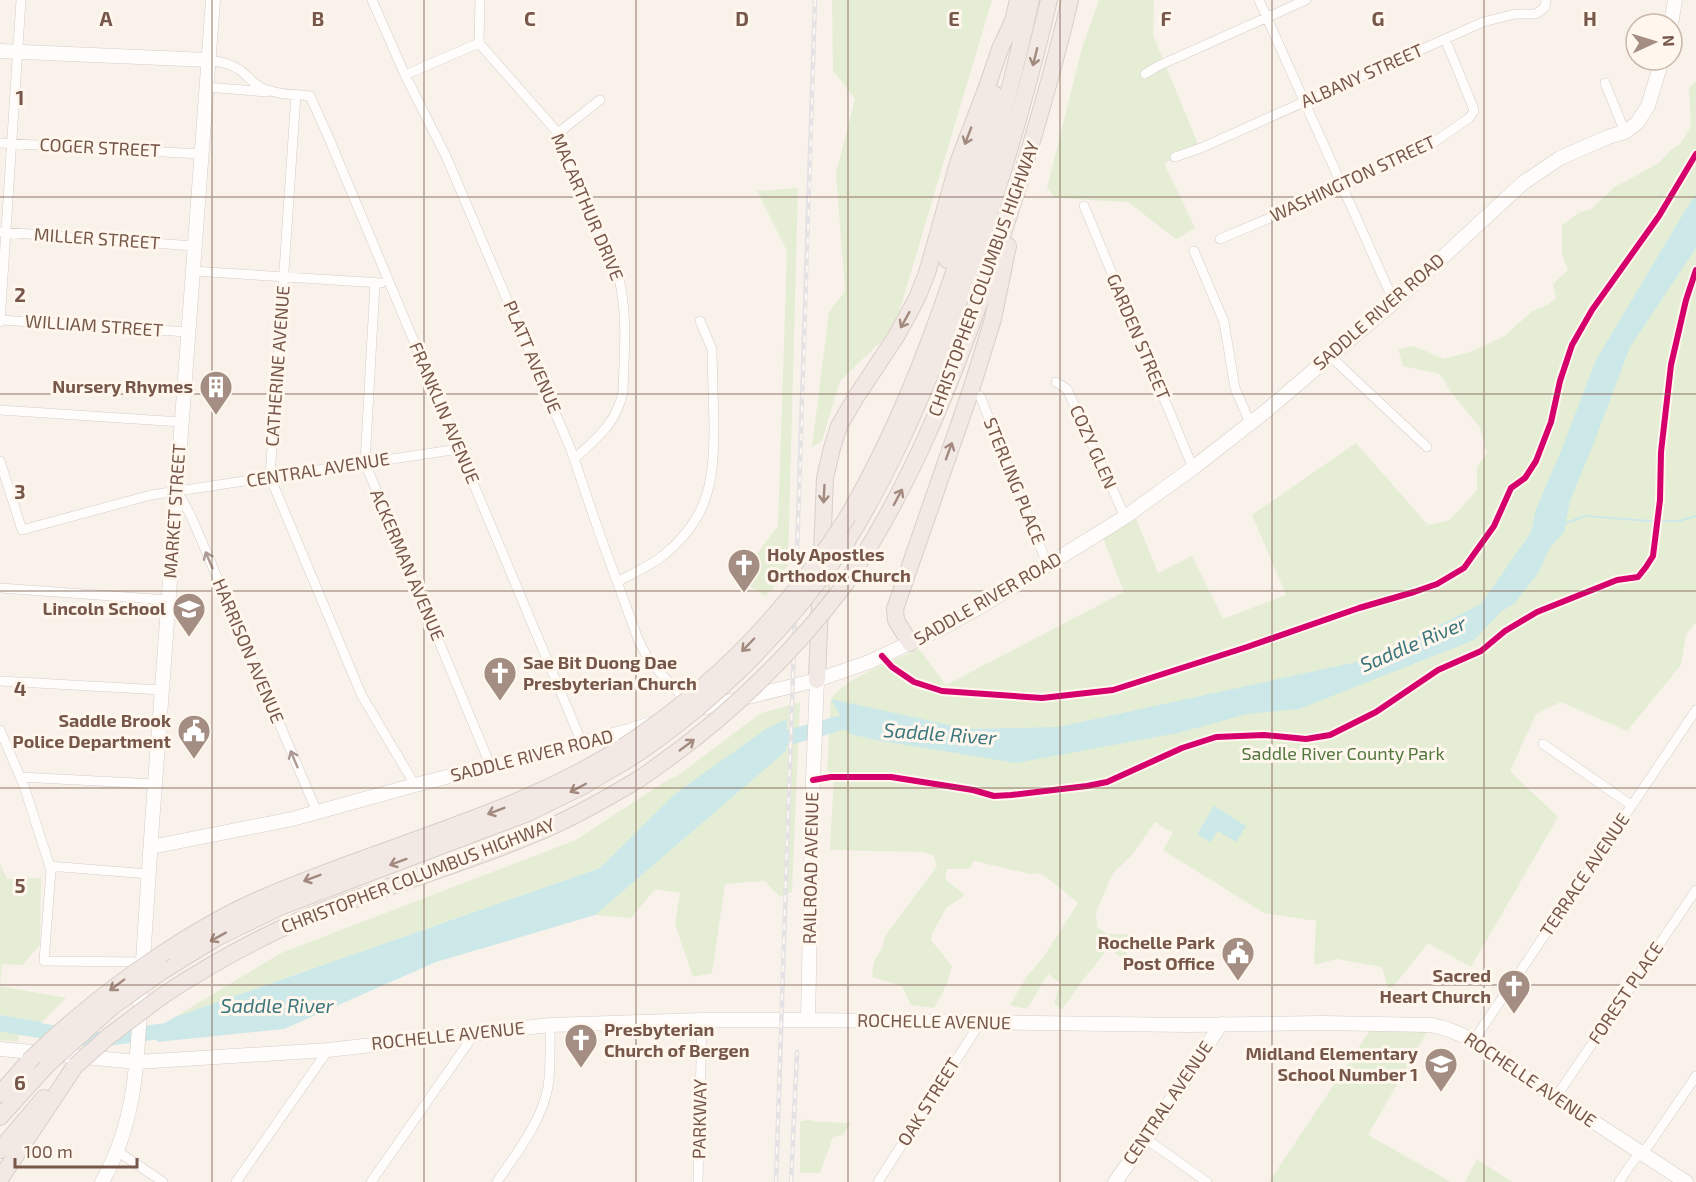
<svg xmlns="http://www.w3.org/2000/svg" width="1696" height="1182" font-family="'Exo 2',sans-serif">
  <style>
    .green { fill: #e5eed5 }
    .water { fill: #cce8e8 }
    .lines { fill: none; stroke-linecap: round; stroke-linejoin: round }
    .stream { stroke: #cce8e8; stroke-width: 2 }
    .river { stroke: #cce8e8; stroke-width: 15 }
    .street-casing { stroke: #d6cdc8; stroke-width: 10 }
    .secondary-casing { stroke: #d7cdc7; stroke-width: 15 }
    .highway-casing { stroke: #d9cfc9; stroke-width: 18 }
    .street { stroke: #fefdfc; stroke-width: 9 }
    .secondary { stroke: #fefdfc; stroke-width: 14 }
    .highway { stroke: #f2e8e4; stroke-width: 16 }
    .rail-casing { stroke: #e4e2e5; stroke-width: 4.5 }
    .rail { stroke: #fff7ed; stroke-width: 2; stroke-dasharray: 7; stroke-linecap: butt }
    .highway-bridge-casing { stroke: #d9cfc9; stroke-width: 18; stroke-linecap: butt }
    .highway-bridge { stroke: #f2e8e4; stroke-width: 16 }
    .cycleway-casing { stroke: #fff7ed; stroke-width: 10 }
    .cycleway { stroke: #d6006c; stroke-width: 6 }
    .oneway { stroke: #a28a7f }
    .oneway2 { stroke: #ad9991 }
    .grid { fill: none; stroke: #775749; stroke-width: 1.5; stroke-opacity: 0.55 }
    .labels { text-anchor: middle; stroke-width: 6; stroke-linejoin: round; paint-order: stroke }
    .street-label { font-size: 18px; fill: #775749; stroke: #fff7ed }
    .poi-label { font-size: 18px; font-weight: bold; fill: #775749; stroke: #fff7ed; text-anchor: end }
    .park-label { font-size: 18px; fill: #52773e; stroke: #fff7ed }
    .water-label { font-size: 20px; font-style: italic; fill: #3c767d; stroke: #fff7ed }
    .grid-label { font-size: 20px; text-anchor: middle; font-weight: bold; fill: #775749; stroke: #fff7ed; stroke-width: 6; stroke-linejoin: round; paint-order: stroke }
  </style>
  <rect width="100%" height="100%" fill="#f8f2eb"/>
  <path class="green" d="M832 0H992L894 329 840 381 822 441 812 447 829 312 845 291 836 173 855 99 833 70Z
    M1099 0H1154L1153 35 1200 149 1164 163 1195 228 1176 239 1128 202 1055 198 1047 188 1082 48Z
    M1696 82V622L1686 635 1681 665 1627 731 1561 702 1536 714 1510 771 1558 817 1471 967 1428 943 1389 992 1382 967 1337 959 1314 965 1316 921 1264 913 1163 850 1173 833 1155 822 1132 855 1113 873 1096 912 1097 927 1107 934H1134L1124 960 1109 948 1082 981 1062 1010 1054 1003 1060 983 1048 974 1027 1009 1010 1005 1027 976 1043 958 1078 903 1045 876 1037 873 1030 874 974 861 969 869H947L945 879 965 895 946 908 932 934 931 940 952 966 946 986 934 1008 911 1005 902 986 872 977 874 962 883 946 885 936 937 866 933 855 923 852 830 850 834 772 827 771 831 699C847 677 894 660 919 649L946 685 1124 592 1103 538 1135 516 1158 573 1192 556 1223 619 1286 595 1252 515 1356 443 1428 525 1450 520 1477 490V467L1487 453 1480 428 1451 392 1440 374 1403 366 1398 349 1414 346 1444 359 1473 351 1506 335 1532 311 1549 304 1556 298 1553 284 1568 270 1562 254V225L1580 212 1590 210 1615 187 1659 163 1671 150 1680 144 1691 126 1689 88Z
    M798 188 788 565 772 590 765 596 738 579 778 526 787 251 757 191Z
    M800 702 792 892 780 897 765 881 725 884 712 973 693 977 675 924 680 893 655 889 631 918 595 915 769 754 676 793 600 868 175 1017 281 953 576 840 669 779 677 776 761 713Z
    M0 863 7 879 41 878 40 945 22 965 2 964 0 986 66 998 42 1022 0 1015Z
    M1375 1023 1431 1025 1368 1135 1451 1182H1269Z
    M0 1029 20 1031 18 1042 0 1040Z
    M806 1119 819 1122 851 1123 843 1135 833 1137 820 1173H800V1121H805Z
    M1477 1159 1512 1182H1465Z"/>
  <path class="water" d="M1696 195V248L1630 347 1593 445 1570 501 1564 532 1549 549 1539 572 1514 604 1502 611 1474 640 1299 709 1247 714 1178 733 1016 763 876 740 850 734 831 699 967 729 1058 727 1375 658 1481 604 1531 532 1536 509 1561 451 1596 360 1686 209Z
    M787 719 786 751 595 915 436 962 284 1029 157 1042 158 1027 175 1017 600 868 676 793 766 729Z
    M1214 806 1246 826 1236 842 1218 831 1210 842 1197 834Z
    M0 1016V1015L42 1022 30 1032 0 1029Z"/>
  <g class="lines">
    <path class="stream" d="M1564 524 1585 516 1650 521H1679L1696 516"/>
    <path class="river" d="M766 744 844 722 862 726
      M0 1024 95 1040 178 1029"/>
    <g class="street-casing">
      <path id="street" d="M372 0 405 75 446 156 571 450 600 535 638 639 649 661 679 693 686 704
        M480 0 479 43 558 133 619 279C628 315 624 354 623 391 617 423 597 438 574 459
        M1259 0 1394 302
        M208 60C219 62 230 63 240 70 248 76 253 84 262 88 277 95 294 94 310 96L328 136 582 743
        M1145 74 1158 66 1306 0
        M405 75 479 43
        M1605 83 1625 132
        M206 87 267 92
        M296 94 270 477 362 696 415 785
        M558 133 600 100
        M0 143 200 154
        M1175 157 1201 148 1483 22 1515 14H1536L1545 7 1546 0
        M1084 206 1193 468
        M1 232 194 246
        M1220 239 1343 187 1418 152 1433 143 1469 118 1474 111 1473 107 1445 39
        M1194 251 1224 322 1235 388 1250 423
        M192 271 381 283
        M375 283 365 463 491 767
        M0 320 188 332
        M0 322 21 0
        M1330 356 1427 447
        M1056 382 1067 389 1125 517
        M980 396 1048 566
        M0 410 181 422
        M0 461 22 530 151 495 459 449
        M177 491 191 516 317 812
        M617 582C633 573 651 566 665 554 711 516 714 477 714 421 713 400 713 378 712 356V349L700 321
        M0 588 168 600
        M0 681 162 690
        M0 730 24 786 51 870 44 961 143 962
        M1543 744 1631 805
        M20 777 155 784
        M49 866 149 874
        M1474 1040 1696 710
        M1556 1097 1696 890
        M1146 1139 1207 1182
        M117 1151 163 1182
        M236 1182 328 1050
        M371 1182 475 1033
        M497 1182C517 1152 541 1123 548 1087 551 1067 550 1045 550 1025
        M698 1182 702 1020
        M878 1182 980 1023
        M1619 1182 1634 1160 1649 1145 1696 1076"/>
    </g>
    <g class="secondary-casing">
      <path id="secondary" d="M1671 24 1675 0
        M0 51 208 60
        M694 710 817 680 869 662 942 628 978 608 1125 517 1193 468 1266 411 1394 302 1523 183 1560 158 1608 137 1625 132 1637 123 1648 106 1662 60
        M151 847 292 819 415 785 629 731 650 724
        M808 1020 813 780 817 680
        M0 1049 137 1062 328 1050 550 1025 702 1020H808L1188 1025 1322 1023 1431 1025C1470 1032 1499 1059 1531 1081 1583 1115 1634 1148 1686 1182
        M102 1182C137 1120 137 1060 141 991 145 935 148 879 152 824 172 549 192 274 213 0
        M1115 1182 1146 1139 1221 1024"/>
    </g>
    <g class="highway-casing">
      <path id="highway" d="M1010 34 1018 0
        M947 260 994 94
        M848 516C894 437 927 353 956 266 986 179 1011 90 1031 0
        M847 541C885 480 914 415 941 348 986 235 1021 118 1049 0
        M846 583C910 488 952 383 989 275 1020 184 1048 93 1070 0
        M910 643 896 620 895 609 971 390 993 319 1008 246
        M817 680 825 478 832 448 839 426 856 397 897 335 917 298 927 273 959 160 987 87 1000 49 1012 23
        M165 952C197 931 230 912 265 897 385 845 511 817 623 747
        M164 970 216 938 282 906 528 813 581 787 629 759
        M162 996C206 967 250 942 298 921 375 888 457 867 534 834 571 819 606 799 639 779
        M0 1094 29 1061
        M0 1117 48 1064
        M0 1150 44 1098
        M0 1179 75 1066"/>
    </g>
    <use href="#street" class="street"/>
    <use href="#secondary" class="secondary"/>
    <use href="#highway" class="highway"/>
    <g class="rail-casing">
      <path id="rail" d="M776 1182C788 788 804 394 815 0
        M791 1182 797 1052"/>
    </g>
    <use href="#rail" class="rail"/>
    <g class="highway-bridge-casing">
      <path id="highway-bridge" d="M623 747C715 687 790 609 848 516
        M629 759C716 701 789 628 847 541
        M639 779C719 725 788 660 846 583
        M29 1061C71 1020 116 984 165 952
        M48 1064 113 1006 164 970
        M75 1066 109 1036 162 996"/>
    </g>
    <use href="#highway-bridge" class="highway-bridge"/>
    <g class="cycleway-casing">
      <path id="cycleway" d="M882 656 892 667 914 682 942 691 1042 698 1113 690 1247 647 1359 608 1414 592 1437 584 1464 568 1494 526 1511 488 1525 478 1536 461 1551 422 1560 381 1572 345 1592 310 1659 216 1696 154
        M813 780 831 777H891L973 790 994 796 1011 795 1087 786 1107 782 1182 748 1216 737 1264 735 1306 739 1330 735 1376 712 1438 670 1481 651 1505 631 1537 612 1617 580 1638 577 1646 567 1653 556 1660 500 1661 452 1671 365 1686 300 1696 270"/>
    </g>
    <use href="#cycleway" class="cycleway"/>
  </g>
  <defs><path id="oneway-shaft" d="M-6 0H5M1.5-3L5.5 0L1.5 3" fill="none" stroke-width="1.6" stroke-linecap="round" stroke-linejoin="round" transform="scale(1.5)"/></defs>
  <g class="oneway">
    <use href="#oneway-shaft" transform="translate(1035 57) rotate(104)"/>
    <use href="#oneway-shaft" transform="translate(968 136) rotate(111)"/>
    <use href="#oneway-shaft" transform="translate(905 320) rotate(119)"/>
    <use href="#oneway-shaft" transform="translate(949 451) rotate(-70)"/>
    <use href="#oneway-shaft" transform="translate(824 494) rotate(93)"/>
    <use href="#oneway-shaft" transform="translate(898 497) rotate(-62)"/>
    <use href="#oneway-shaft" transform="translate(748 645) rotate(134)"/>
    <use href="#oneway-shaft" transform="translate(687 745) rotate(-37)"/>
    <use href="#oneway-shaft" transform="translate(578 788) rotate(152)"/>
    <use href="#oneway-shaft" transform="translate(496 811) rotate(159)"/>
    <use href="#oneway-shaft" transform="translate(398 862) rotate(160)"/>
    <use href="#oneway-shaft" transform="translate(312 878) rotate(159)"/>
    <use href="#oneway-shaft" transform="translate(218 937) rotate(151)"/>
    <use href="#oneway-shaft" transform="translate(117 985) rotate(143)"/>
  </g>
  <g class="oneway2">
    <use href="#oneway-shaft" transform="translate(209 560) rotate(-113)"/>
    <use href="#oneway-shaft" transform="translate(294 759) rotate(-113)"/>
  </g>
  <path class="grid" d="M212 0V1182M424 0V1182M636 0V1182M848 0V1182M1060 0V1182M1272 0V1182M1484 0V1182M0 197H1696M0 394H1696M0 591H1696M0 788H1696M0 985H1696"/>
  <defs>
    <g id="building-pin" transform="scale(1.725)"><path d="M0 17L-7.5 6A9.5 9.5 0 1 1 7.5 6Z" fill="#a48d82" stroke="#fff7ed"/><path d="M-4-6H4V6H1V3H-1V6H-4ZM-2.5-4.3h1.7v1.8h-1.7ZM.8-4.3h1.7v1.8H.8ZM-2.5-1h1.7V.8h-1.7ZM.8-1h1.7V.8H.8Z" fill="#fff"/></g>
    <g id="church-pin" transform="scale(1.725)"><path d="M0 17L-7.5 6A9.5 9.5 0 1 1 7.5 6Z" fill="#a48d82" stroke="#fff7ed"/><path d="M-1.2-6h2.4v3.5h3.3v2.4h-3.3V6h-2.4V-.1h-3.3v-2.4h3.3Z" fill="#fff"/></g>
    <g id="school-pin" transform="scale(1.725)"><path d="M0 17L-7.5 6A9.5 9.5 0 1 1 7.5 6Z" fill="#a48d82" stroke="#fff7ed"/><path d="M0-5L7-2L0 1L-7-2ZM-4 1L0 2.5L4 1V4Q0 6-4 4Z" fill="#fff"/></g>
    <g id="civic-pin" transform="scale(1.725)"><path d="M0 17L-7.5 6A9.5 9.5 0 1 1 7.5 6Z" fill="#a48d82" stroke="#fff7ed"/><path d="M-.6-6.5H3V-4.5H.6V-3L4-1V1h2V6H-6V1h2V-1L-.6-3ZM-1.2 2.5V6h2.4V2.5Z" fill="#fff"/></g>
  </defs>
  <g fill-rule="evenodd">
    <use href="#building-pin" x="216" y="387"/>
    <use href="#church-pin" x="744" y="565"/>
    <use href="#school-pin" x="189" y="609"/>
    <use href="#church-pin" x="500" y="673"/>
    <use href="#civic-pin" x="194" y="731"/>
    <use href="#civic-pin" x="1238" y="953"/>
    <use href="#church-pin" x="1514" y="986"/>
    <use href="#church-pin" x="581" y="1040"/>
    <use href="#school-pin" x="1441" y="1064"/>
  </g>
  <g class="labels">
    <g class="street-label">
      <text transform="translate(1362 76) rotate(-24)" y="6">ALBANY STREET</text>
      <text transform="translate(100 148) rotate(3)" y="6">COGER STREET</text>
      <text transform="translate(1353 179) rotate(-25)" y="6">WASHINGTON STREET</text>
      <text transform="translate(587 207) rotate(67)" y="6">MACARTHUR DRIVE</text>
      <text transform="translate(97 239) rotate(4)" y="6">MILLER STREET</text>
      <text transform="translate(984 279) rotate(-70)" y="6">CHRISTOPHER COLUMBUS HIGHWAY</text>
      <text transform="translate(1379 312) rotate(-41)" y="6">SADDLE RIVER ROAD</text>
      <text transform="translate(94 326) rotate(4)" y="6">WILLIAM STREET</text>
      <text transform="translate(1138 337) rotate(67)" y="6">GARDEN STREET</text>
      <text transform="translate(532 357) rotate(67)" y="6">PLATT AVENUE</text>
      <text transform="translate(278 366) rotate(-86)" y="6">CATHERINE AVENUE</text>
      <text transform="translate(444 413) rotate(67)" y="6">FRANKLIN AVENUE</text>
      <text transform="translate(1093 447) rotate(66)" y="6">COZY GLEN</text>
      <text transform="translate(318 470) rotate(-9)" y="6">CENTRAL AVENUE</text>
      <text transform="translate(1014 481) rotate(68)" y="6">STERLING PLACE</text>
      <text transform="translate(175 511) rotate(-86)" y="6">MARKET STREET</text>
      <text transform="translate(407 565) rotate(67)" y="6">ACKERMAN AVENUE</text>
      <text transform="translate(988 599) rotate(-30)" y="6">SADDLE RIVER ROAD</text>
      <text transform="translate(248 651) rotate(67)" y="6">HARRISON AVENUE</text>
      <text transform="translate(532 756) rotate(-14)" y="6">SADDLE RIVER ROAD</text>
      <text transform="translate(811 868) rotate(-89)" y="6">RAILROAD AVENUE</text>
      <text transform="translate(1585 875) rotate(-56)" y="6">TERRACE AVENUE</text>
      <text transform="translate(418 876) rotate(-21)" y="6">CHRISTOPHER COLUMBUS HIGHWAY</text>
      <text transform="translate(1626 993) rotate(-56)" y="6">FOREST PLACE</text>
      <text transform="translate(934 1022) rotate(1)" y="6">ROCHELLE AVENUE</text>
      <text transform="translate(448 1036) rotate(-6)" y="6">ROCHELLE AVENUE</text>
      <text transform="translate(1530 1080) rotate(34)" y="6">ROCHELLE AVENUE</text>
      <text transform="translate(929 1102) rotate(-58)" y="6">OAK STREET</text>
      <text transform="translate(1168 1103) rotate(-56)" y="6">CENTRAL AVENUE</text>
      <text transform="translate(700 1119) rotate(-89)" y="6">PARKWAY</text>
    </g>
    <g class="poi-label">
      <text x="193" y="393">Nursery Rhymes</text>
      <text x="767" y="561" text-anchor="start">Holy Apostles<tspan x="767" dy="21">Orthodox Church</tspan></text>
      <text x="166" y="615">Lincoln School</text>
      <text x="523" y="669" text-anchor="start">Sae Bit Duong Dae<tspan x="523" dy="21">Presbyterian Church</tspan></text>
      <text x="171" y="727">Saddle Brook<tspan x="171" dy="21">Police Department</tspan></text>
      <text x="1215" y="949">Rochelle Park<tspan x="1215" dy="21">Post Office</tspan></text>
      <text x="1491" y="982">Sacred<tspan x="1491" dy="21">Heart Church</tspan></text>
      <text x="604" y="1036" text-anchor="start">Presbyterian<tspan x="604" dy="21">Church of Bergen</tspan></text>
      <text x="1418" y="1060">Midland Elementary<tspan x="1418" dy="21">School Number 1</tspan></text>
    </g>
    <g class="park-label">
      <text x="1343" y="760">Saddle River County Park</text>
    </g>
    <g class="water-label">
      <text transform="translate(1413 644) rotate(-23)" y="7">Saddle River</text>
      <text transform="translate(940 734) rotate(4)" y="7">Saddle River</text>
      <text x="277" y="1013">Saddle River</text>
    </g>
  </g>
  <g class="grid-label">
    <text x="106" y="26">A</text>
    <text x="318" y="26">B</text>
    <text x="530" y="26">C</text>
    <text x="742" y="26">D</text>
    <text x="954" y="26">E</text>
    <text x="1166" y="26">F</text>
    <text x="1378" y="26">G</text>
    <text x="1590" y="26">H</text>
    <text x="20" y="105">1</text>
    <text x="20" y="302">2</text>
    <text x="20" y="499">3</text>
    <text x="20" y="696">4</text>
    <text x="20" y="893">5</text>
    <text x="20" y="1090">6</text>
  </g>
  <g transform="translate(1654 42) rotate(86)"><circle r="28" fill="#fff7ed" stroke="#c9b7ab" stroke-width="1.5"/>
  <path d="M0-4.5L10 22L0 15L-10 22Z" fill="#a48d82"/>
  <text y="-9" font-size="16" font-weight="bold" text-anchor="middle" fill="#775749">N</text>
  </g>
  <path d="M15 1158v9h122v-9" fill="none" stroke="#775749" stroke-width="3"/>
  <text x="24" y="1158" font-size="18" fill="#775749" stroke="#fff7ed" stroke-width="4.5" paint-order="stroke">100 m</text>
</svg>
